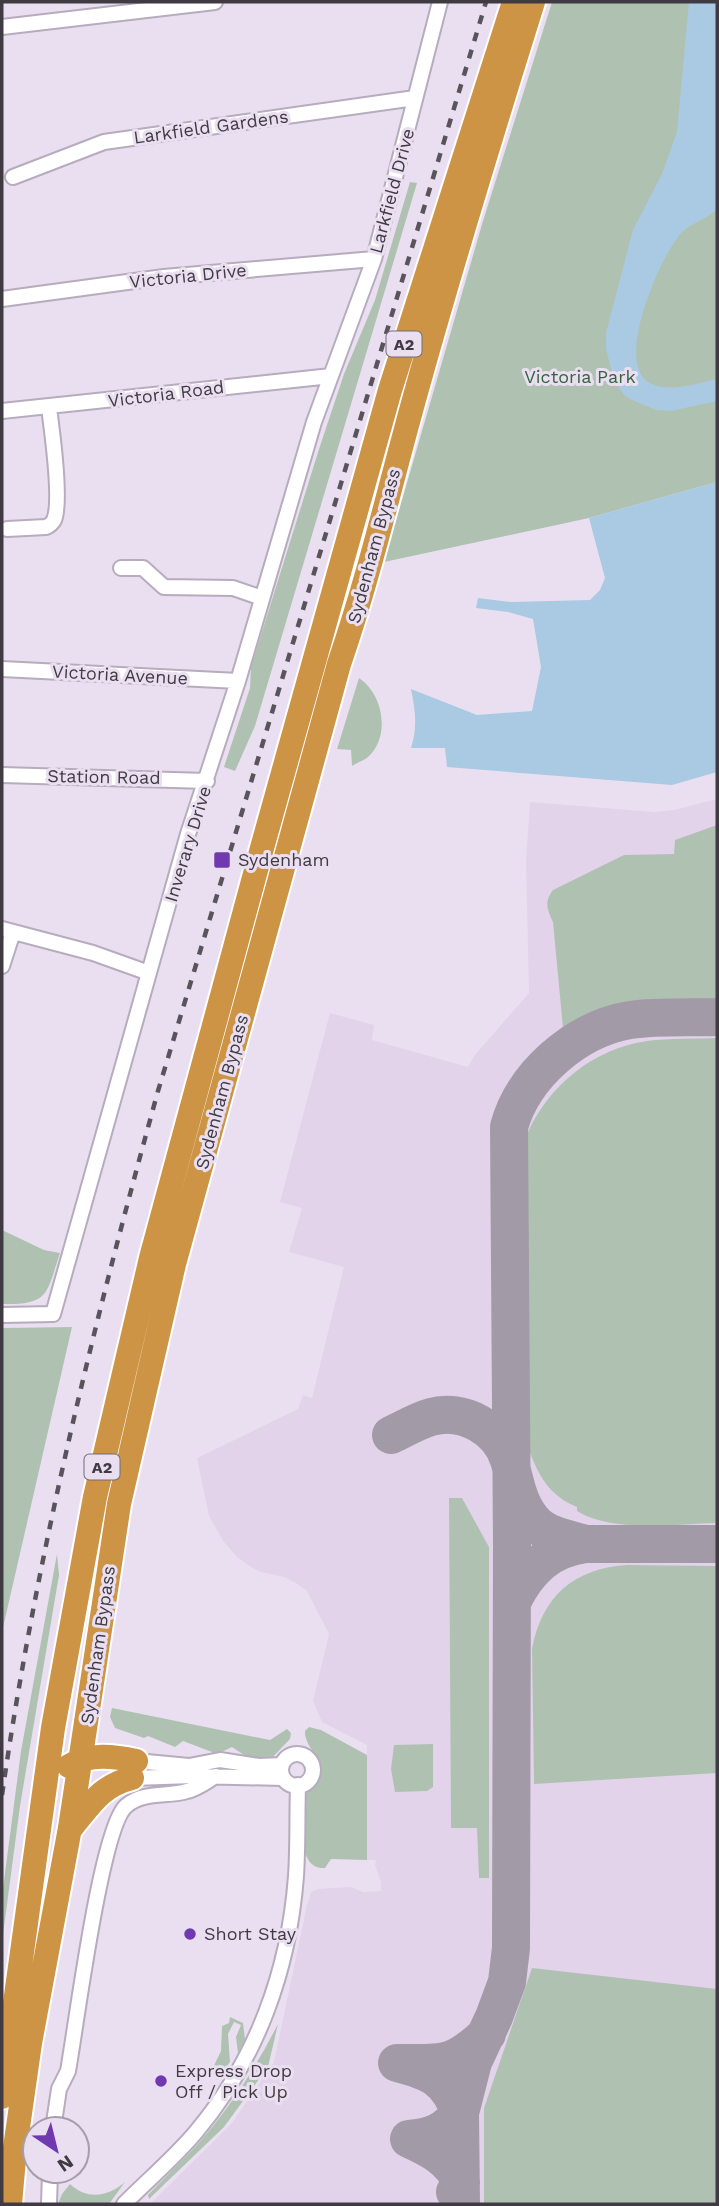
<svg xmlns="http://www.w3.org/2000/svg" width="719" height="2206" font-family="'Work Sans',sans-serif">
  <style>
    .built { fill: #e2d3eb }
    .green { fill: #afc2b2 }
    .water { fill: #a9cae2 }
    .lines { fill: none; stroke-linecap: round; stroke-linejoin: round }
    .taxiway { stroke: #a29aa6; stroke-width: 38 }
    .minor-casing { stroke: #b7acbd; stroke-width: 18 }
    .trunk-casing { stroke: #fff; stroke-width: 28 }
    .minor { stroke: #fff; stroke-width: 14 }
    .trunk { stroke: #cc9444; stroke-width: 24 }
    .rail { stroke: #59545c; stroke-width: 4.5; stroke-dasharray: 9 9; stroke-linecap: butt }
    .poi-dot { fill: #7039af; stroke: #eadff1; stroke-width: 2.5 }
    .labels { text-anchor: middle; stroke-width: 6; stroke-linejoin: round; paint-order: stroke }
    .shield { fill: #eadff1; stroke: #736c76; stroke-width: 2 }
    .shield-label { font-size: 16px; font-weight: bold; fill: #403b42 }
    .street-label { font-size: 18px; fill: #403b42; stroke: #eadff1 }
    .park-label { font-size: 18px; fill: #34633e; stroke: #eadff1 }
    .poi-label { font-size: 18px; fill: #403b42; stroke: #eadff1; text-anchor: start }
  </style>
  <rect width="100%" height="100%" fill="#eadff1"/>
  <path class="built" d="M717 799V2204H150L232 2123 274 2062 307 1905 311 1892 318 1889 351 1887 363 1892 381 1891V1882L375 1865 376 1860H367V1745L322 1722 313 1701 329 1634 307 1591 296 1583 284 1577 261 1572 251 1567 237 1557 224 1542 209 1516 197 1458 298 1409 303 1395 312 1398 344 1267 289 1252 302 1208 280 1202 330 1013 374 1025 372 1040 468 1067 474 1056 529 993 526 861 530 802 654 812 674 810Z"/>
  <path class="green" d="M552 2H717V482L589 518 384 562 483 221Z
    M410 182 417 183 255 726 235 771 224 767 250 688 251 667 319 449 344 374 375 300Z
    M359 678C384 695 391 737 367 758 363 761 356 763 352 766L351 750 337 749Z
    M717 825V999C677 999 636 996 597 1010 586 1015 574 1022 563 1028L553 922C547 909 544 902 553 890L624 855 674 854 675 840Z
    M717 1038V1523C676 1524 612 1533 577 1511V1507C550 1496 539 1477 529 1450L527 1134C549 1085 593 1049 647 1041 669 1038 694 1039 717 1038Z
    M2 1230 44 1250 60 1253C46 1294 50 1305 2 1304Z
    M72 1327 2 1632V1328Z
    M449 1498H462L489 1547V1878H479L477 1828H451Z
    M57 1554 59 1575 20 1806 2 1942V1896L21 1751Z
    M628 1565 717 1566V1773L534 1784 532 1649C542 1596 574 1568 628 1565Z
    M112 1708 270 1740 287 1729 291 1733 290 1739 269 1761H253L232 1747 211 1757 212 1752 183 1741 175 1747 148 1736 144 1738 115 1728 110 1717Z
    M309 1727 321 1730 367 1755V1860L331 1859 325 1868C294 1870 305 1817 305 1796 308 1791 312 1788 316 1783 330 1763 304 1749 305 1731Z
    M433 1744V1787L427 1791 395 1792 391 1769 394 1745Z
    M532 1968 717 1989V2204H484V2108Z
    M230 2017 243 2023 245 2039 238 2053 236 2037 241 2025 234 2022 228 2034 230 2062 217 2080 211 2072 221 2051 222 2026 229 2023Z
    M278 2024 268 2067 224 2127 149 2199 148 2195C164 2178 181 2162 197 2145 229 2109 256 2067 278 2024Z
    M125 2182 109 2204H58L62 2194 70 2184C88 2201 109 2196 125 2182Z"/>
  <path class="water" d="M689 2H717V209C705 221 688 223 678 237 659 261 615 360 648 382 667 394 698 383 717 379V401L671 411 656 410 630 399 624 395 614 380 606 349V333L633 230 662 174 677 132Z
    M717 482V772L672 785 447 767 445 748H411C418 727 415 709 411 689L477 715 532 711 541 667 533 619 508 612 476 608 478 598 511 602 590 600 600 590 605 578 589 518Z"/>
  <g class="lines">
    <path class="taxiway" d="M391 1435C404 1429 417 1421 431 1417 463 1408 499 1428 509 1460 516 1483 518 1506 536 1524 549 1536 569 1539 586 1544
      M512 1602C528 1569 549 1549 586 1544H717
      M455 2192 461 2182C451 2159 431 2149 409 2139 432 2137 446 2131 460 2113 447 2078 431 2072 397 2063 443 2063 452 2067 487 2034
      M461 2204 460 2113 473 2062 494 2017 507 1982 511 1948 512 1545 509 1127C523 1075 576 1029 630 1020 659 1016 688 1018 717 1017"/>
    <g class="minor-casing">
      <path id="minor" d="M2 27 215 2
        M13 177 104 142 415 98
        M2 299 164 277 374 259
        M2 411 331 376
        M7 529 46 527C50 525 51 525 54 520 62 502 52 430 49 408
        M121 568H143L164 587 233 588 262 598
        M2 669 238 681
        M2 775 207 781
        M2 929 93 953 149 973
        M2 966 13 932
        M2 1315 53 1314 188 834 238 681 314 422 374 259 440 2
        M281 1770a16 16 0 1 1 32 0a16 16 0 1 1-32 0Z
        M136 1761 189 1766 220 1760 259 1766 282 1765
        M132 1778 194 1776 283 1778
        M53 2129 59 2089 68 2071C76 2027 101 1828 126 1806 143 1791 168 1797 187 1791 197 1789 207 1781 216 1776
        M49 2204 50 2171
        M124 2204C148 2180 174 2158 196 2132 257 2059 289 1970 296 1876 298 1846 297 1816 298 1785"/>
    </g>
    <g class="trunk-casing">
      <path id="trunk" d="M69 1766C89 1753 114 1756 136 1761
        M72 1827C91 1804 101 1786 132 1778
        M2 2097 53 1728 95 1497 151 1258 262 848 390 390 514 2
        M10 2204 15 2148 30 2043 70 1828 119 1504 174 1264 339 664C370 574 391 481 417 389 453 259 493 130 533 2"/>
    </g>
    <use href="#minor" class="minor"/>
    <use href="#trunk" class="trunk"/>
    <path class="rail" d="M2 1795C36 1557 94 1323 158 1091L486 2"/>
  </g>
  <g class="poi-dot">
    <rect x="213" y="851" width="18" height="18" rx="3.5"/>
    <circle cx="190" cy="1934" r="7"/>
    <circle cx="161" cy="2081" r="7"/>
  </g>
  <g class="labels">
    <g class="shield">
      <rect x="386.5" y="331.5" width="35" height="25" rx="5"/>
      <rect x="84.5" y="1454.5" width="35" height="25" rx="5"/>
    </g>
    <g class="shield-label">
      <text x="404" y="350">A2</text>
      <text x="102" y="1473">A2</text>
    </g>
    <g class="street-label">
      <text transform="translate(211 127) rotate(-8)" y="6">Larkfield Gardens</text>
      <text transform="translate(392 191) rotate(-75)" y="6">Larkfield Drive</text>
      <text transform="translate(188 276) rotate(-6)" y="6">Victoria Drive</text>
      <text transform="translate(166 394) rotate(-7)" y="6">Victoria Road</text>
      <text transform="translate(374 546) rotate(-75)" y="6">Sydenham Bypass</text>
      <text transform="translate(120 675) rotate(3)" y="6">Victoria Avenue</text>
      <text transform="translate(104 777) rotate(1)" y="6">Station Road</text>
      <text transform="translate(188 844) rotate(-73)" y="6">Inverary Drive</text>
      <text transform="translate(222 1092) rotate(-75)" y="6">Sydenham Bypass</text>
      <text transform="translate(98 1645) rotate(-82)" y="6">Sydenham Bypass</text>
    </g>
    <g class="park-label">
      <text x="580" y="383">Victoria Park</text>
    </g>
    <g class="poi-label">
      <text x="238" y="866">Sydenham</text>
      <text x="204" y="1940">Short Stay</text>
      <text x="175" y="2077">Express Drop<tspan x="175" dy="21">Off / Pick Up</tspan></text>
    </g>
  </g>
  <rect width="719" height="2206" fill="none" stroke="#403b42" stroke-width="7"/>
  <g transform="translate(56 2150) rotate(145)"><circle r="33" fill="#eadff1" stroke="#a69dab" stroke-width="2"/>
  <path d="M0-5L12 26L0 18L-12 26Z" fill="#7039af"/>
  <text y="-10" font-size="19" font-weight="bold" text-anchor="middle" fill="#403b42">N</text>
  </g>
</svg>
